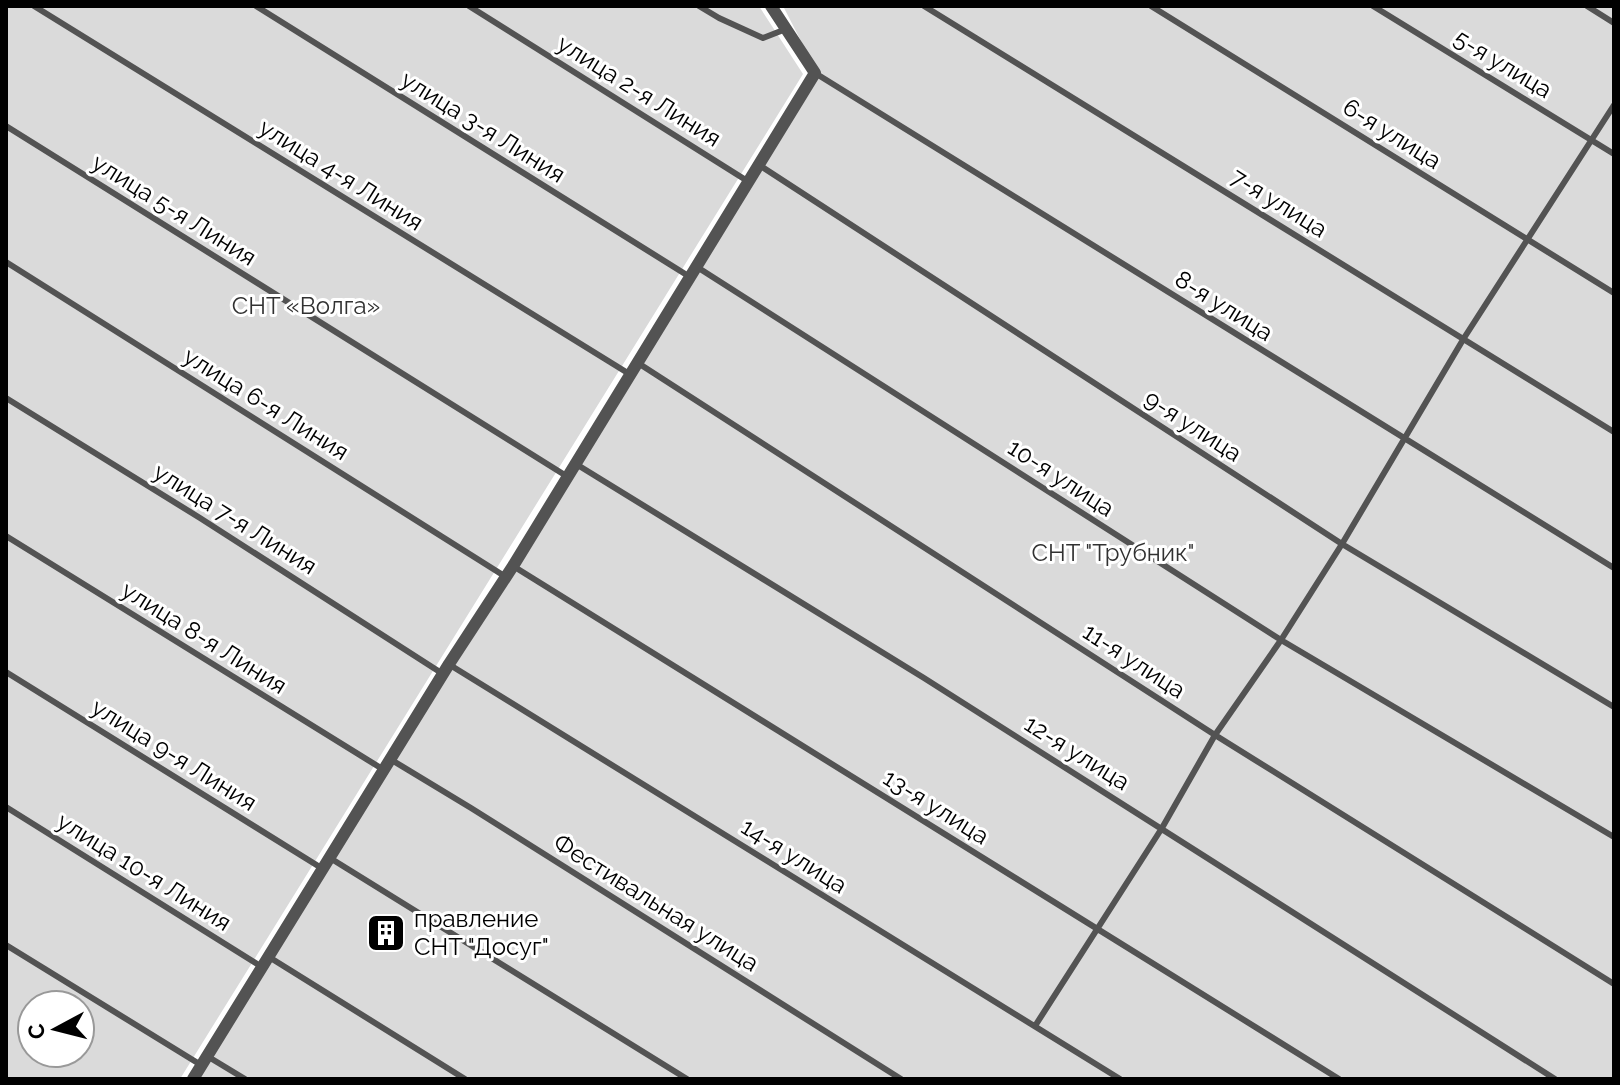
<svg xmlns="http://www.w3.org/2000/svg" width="1620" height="1085" font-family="Raleway,sans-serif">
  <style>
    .green { fill: #dadada; fill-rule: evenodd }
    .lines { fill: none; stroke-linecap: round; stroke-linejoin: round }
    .lane { stroke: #535353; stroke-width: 6 }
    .street { stroke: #535353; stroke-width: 12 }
    .labels { text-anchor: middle; stroke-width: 6; stroke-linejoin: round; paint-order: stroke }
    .street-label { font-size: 24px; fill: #000; stroke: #fff }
    .park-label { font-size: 24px; fill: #313131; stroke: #fff }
    .poi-label { font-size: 24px; fill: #000; stroke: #fff; text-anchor: start }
  </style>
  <rect width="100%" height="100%" fill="#fff"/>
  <path class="green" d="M6 6H759L803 74 180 1079H6ZM32 1005H80V1053H32Z
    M783 6H1614V1079H197L818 74Z"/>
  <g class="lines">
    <path class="lane" d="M34 6 631 375
      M256 6 690 277
      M469 6 749 182
      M699 6 719 18 763 38 786 29
      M924 6 1614 432
      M1151 6 1614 293
      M1373 6 1614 154
      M1587 6 1614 23
      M815 73 1614 568
      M6 126 568 477
      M759 165 1342 544 1614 707
      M6 262 506 577
      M697 267 1281 640 1614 837
      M638 363 1215 735 1614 984
      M6 398 200 518 443 674
      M576 464 924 678 1555 1079
      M6 536 384 770
      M513 566 1339 1079
      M450 665 1120 1079
      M6 672 323 869
      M390 759 471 808 901 1079
      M6 807 262 967
      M330 858 687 1079
      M6 945 201 1065
      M269 957 465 1079
      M1035 1026 1162 828 1215 735 1281 640 1342 544 1464 338 1614 105
      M207 1056 245 1079"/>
    <path class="street" d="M193 1079 449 664 513 566 815 73 771 6"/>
  </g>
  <defs>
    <g id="building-square" transform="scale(2)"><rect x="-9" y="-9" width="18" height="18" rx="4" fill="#000" stroke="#fff"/><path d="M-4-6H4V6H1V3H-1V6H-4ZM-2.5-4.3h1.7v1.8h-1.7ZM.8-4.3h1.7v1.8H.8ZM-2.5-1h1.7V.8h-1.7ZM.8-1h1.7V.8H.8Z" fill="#fff"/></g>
  </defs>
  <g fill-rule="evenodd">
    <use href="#building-square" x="386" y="933"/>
  </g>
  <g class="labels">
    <g class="street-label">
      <text transform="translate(1503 64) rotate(31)" y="8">5-я улица</text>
      <text transform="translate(639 91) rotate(32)" y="8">улица 2-я Линия</text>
      <text transform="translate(483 127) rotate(32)" y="8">улица 3-я Линия</text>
      <text transform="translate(1392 134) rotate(32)" y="8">6-я улица</text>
      <text transform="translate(341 175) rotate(32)" y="8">улица 4-я Линия</text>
      <text transform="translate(1279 203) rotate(32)" y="8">7-я улица</text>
      <text transform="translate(174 210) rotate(32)" y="8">улица 5-я Линия</text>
      <text transform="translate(1224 306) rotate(32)" y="8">8-я улица</text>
      <text transform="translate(266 404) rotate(32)" y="8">улица 6-я Линия</text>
      <text transform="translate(1193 426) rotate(33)" y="8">9-я улица</text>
      <text transform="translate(1061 478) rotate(33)" y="8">10-я улица</text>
      <text transform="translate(235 519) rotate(32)" y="8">улица 7-я Линия</text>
      <text transform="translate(204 638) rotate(32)" y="8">улица 8-я Линия</text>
      <text transform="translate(1134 661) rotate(33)" y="8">11-я улица</text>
      <text transform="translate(1077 753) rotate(32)" y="8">12-я улица</text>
      <text transform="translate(174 755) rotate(32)" y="8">улица 9-я Линия</text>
      <text transform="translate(936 807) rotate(32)" y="8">13-я улица</text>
      <text transform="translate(794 856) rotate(32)" y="8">14-я улица</text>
      <text transform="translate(144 872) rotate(32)" y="8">улица 10-я Линия</text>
      <text transform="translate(656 903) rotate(32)" y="8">Фестивальная улица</text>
    </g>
    <g class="park-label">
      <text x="306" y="314">СНТ «Волга»</text>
      <text x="1113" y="561">СНТ "Трубник"</text>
    </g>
    <g class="poi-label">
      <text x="414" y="927">правление<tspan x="414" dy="28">СНТ "Досуг"</tspan></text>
    </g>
  </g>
  <rect width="1620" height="1085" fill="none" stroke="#000000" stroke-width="16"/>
  <g transform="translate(56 1029) rotate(263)"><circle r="38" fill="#ffffff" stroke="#999999" stroke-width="2"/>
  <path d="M0-6L14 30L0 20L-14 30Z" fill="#000000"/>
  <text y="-12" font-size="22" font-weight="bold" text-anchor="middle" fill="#000000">С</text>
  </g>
</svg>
